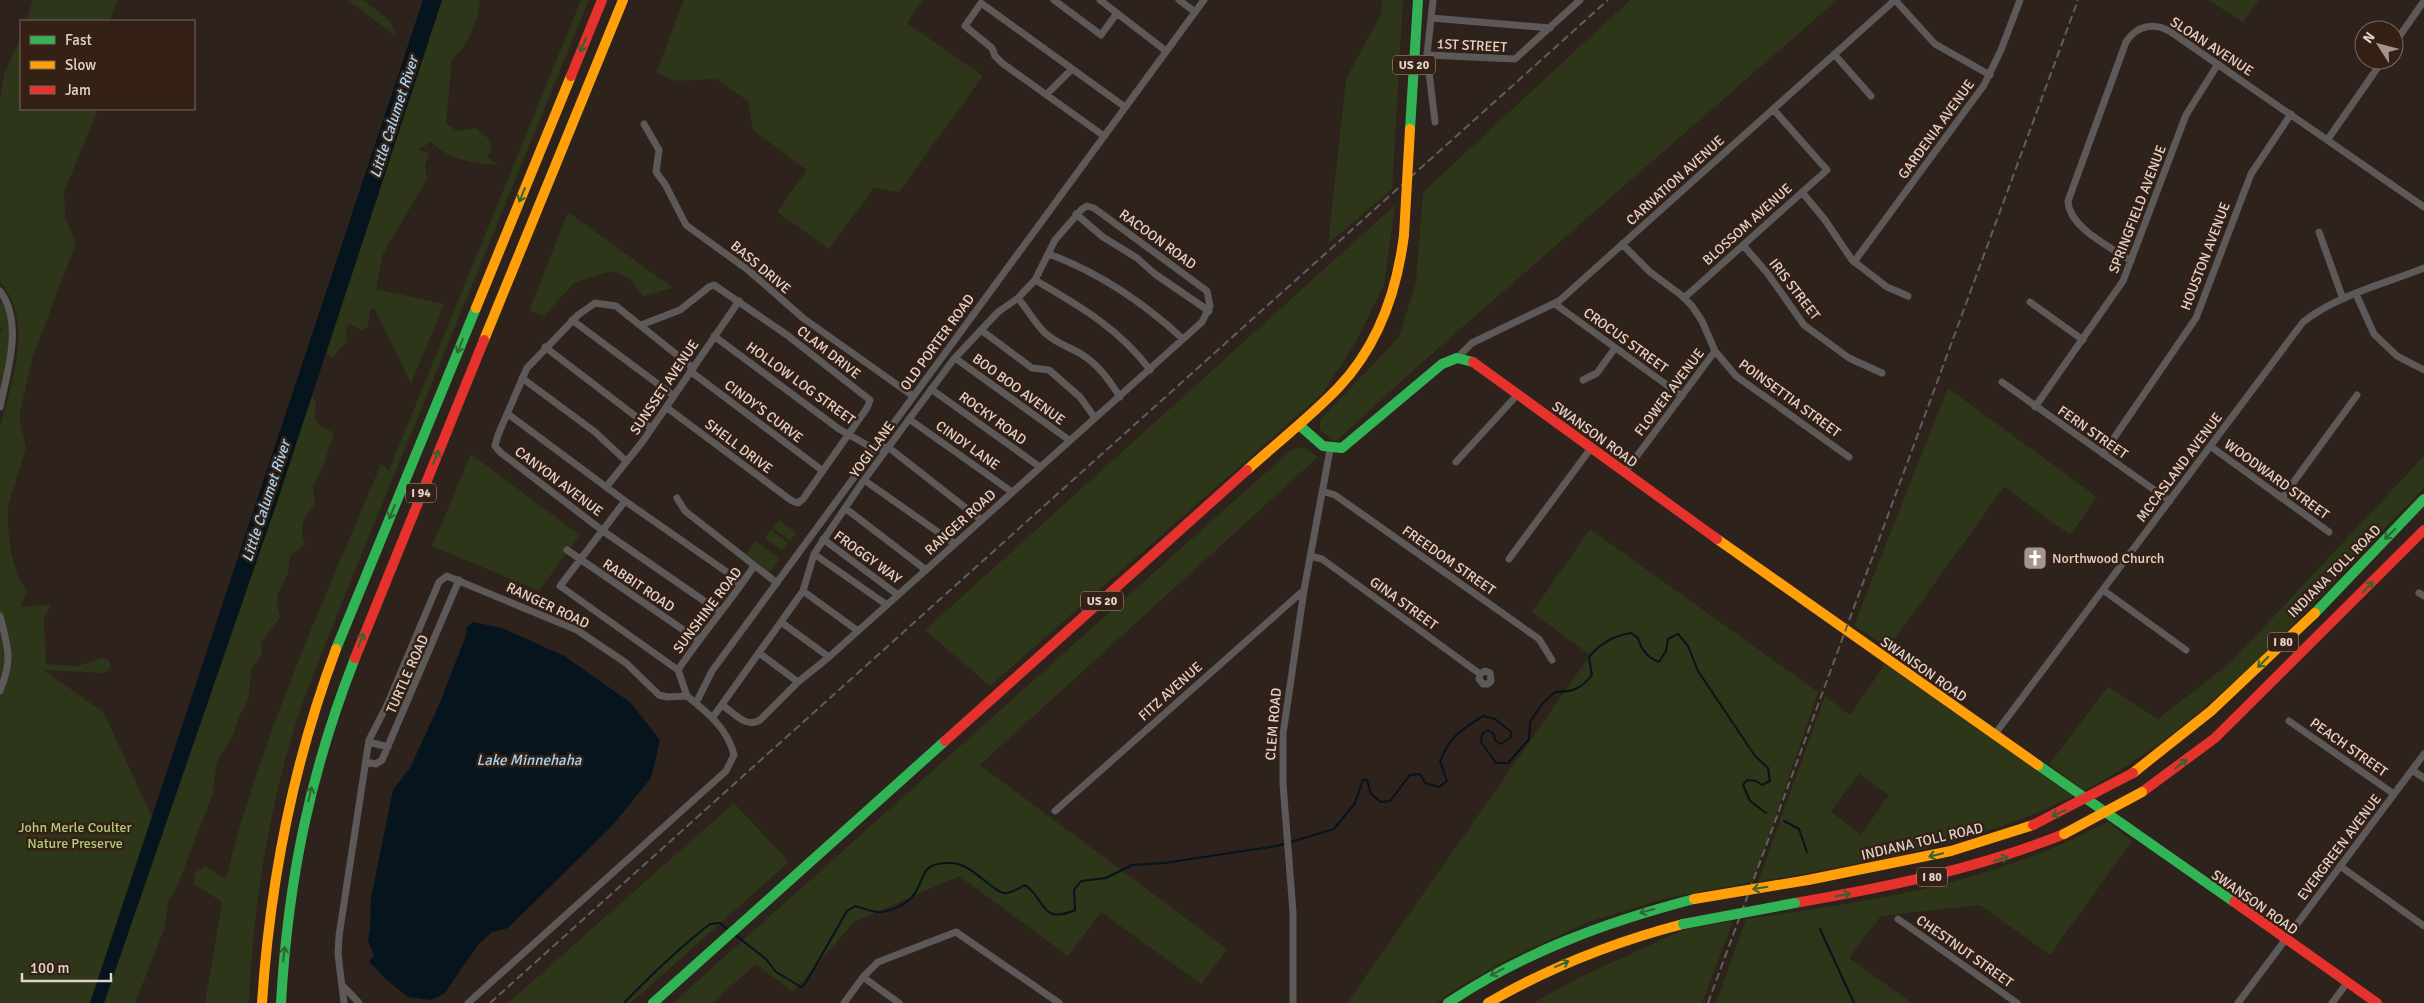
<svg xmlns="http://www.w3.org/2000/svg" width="2424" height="1003" font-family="Signika,sans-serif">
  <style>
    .green { fill: #2d3618; fill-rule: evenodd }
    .water { fill: #06141d }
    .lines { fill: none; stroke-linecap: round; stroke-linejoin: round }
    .stream { stroke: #06141d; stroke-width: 2 }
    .street { stroke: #5e5959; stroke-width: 7 }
    .fast { stroke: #30b455; stroke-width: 10 }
    .slow { stroke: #ff9f0a; stroke-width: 10 }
    .jam { stroke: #e5322d; stroke-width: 10 }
    .rail { stroke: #635e5d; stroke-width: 2; stroke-dasharray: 8 4; stroke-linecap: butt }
    .fast-bridge { stroke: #30b455; stroke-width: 10 }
    .slow-bridge { stroke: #ff9f0a; stroke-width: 10 }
    .jam-bridge { stroke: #e5322d; stroke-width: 10 }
    .oneway { stroke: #326332 }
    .labels { text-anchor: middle; stroke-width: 5; stroke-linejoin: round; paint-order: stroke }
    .shield { fill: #342015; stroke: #ae9e96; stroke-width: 1 }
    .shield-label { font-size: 12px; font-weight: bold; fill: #e2d4cd }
    .street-label { font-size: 14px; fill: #e2d4cd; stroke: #342015 }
    .poi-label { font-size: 14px; fill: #e2d4cd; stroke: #342015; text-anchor: start }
    .park-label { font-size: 14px; fill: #b0ce7b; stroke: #342015 }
    .water-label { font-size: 15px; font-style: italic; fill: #a4d7f5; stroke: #342015 }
  </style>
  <rect width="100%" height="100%" fill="#2d221c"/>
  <path class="green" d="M33 0H117L110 21H26Z
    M347 0H363L390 20 396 36Z
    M442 0H480C478 21 468 46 452 60L446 123 457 131 476 128 488 138 492 149 487 157 498 165C469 162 453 161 430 142L419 150 429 153 425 166 427 179 383 254 376 289 444 304 411 384 374 308 370 311 368 327 361 330 349 324 346 329 347 341 333 357 326 354Z
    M581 0H589L338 612C326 643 313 674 302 705 270 800 253 903 249 1003H205L222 902 194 884 195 873 205 866 226 879C261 736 324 600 381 464L389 470Z
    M684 0H923L907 23 983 76 899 192 874 188 829 249 777 212 807 170 753 130 748 101 716 79 676 81 656 73Z
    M1382 0H1403L1392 189 1328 244 1346 79 1381 14Z
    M1630 0H1837L1418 366 1335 442 1320 430V420L1399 337 1416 282 1423 192Z
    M2208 0H2259L2243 22Z
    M21 37V109H98L64 192 65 217 76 243 33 356 19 417 26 447 8 507V525L11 552 18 577 27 591 21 607 52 604 44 618 46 664 78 666 102 658 109 660 111 665 108 671 103 673 44 670 104 713 157 828 101 1003H0V428C11 384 35 320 0 282V100L4 74Z
    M1395 205 1384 285 1355 344 1322 394 990 686 925 630Z
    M568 212 673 288 643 296 630 279 611 271 574 283 544 316 529 311Z
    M0 300C20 327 5 367 0 396V331L3 330 0 326Z
    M1948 388 2097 497 2070 535 2004 487 1888 648 1854 625Z
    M312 396 316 402 315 420 322 427 334 433 321 472 313 485 315 505C302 517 299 528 305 545L290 556C289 563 289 574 285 580 276 596 275 598 280 617L261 643 262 654 252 668 248 700 239 716 233 736 217 762 212 796 178 884 169 900 164 930 135 1003H104Z
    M1304 447 1318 457 980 765 1227 949 1201 984 1101 912 1068 956 959 876 854 922 793 992 756 964 712 1003H673L1292 449Z
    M471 454 580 535 539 591 432 546Z
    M2424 456V488C2318 595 2219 719 2084 791L2049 764 2108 687 2158 719 2231 662Z
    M779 520 796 533 790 541 773 528Z
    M1590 529 1818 692 1753 882 1667 898 1588 922 1505 961 1457 988 1437 1003H1347L1590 655 1532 612Z
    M771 530 788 543 782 551 765 538Z
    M756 541 780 559 770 572 746 554Z
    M1885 664 2073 796C1975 846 1865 862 1758 882L1825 696 1850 715ZM1859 774 1889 795 1861 834 1831 812Z
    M734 803 789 862 631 1003H508Z
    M2108 822 2132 841 2050 955 1980 905 1881 916 1849 958 1912 1003H1716L1746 919C1831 907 1917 895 1999 868 2037 856 2072 840 2108 822Z
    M1733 921 1702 1003H1533L1580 977 1683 930Z"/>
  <path class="water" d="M423 0H442L277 502 104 1003H90Z
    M473 622 502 628 564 656 630 702 660 740 651 778 612 826 508 928 492 932 478 945 444 994 431 1000 408 997 388 981 369 962 374 955 368 941 370 929 371 898 393 790 410 768 439 705 465 638 467 627Z"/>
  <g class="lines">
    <path class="stream" d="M1784 821 1799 829 1807 852
      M1820 929 1854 1003
      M734 934 766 959 776 972 801 987 805 984 847 911 855 906C862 908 870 911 877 912 888 913 905 905 912 897 927 880 917 862 951 863 973 863 994 895 1007 893 1013 892 1020 888 1025 885 1046 899 1040 925 1075 910L1074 890 1081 881 1106 878 1132 865 1164 863 1277 846 1334 829 1355 803 1363 780H1367L1371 794 1381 802 1390 801 1410 775 1420 774 1425 783 1439 787 1447 781 1440 762C1449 737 1461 730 1483 716L1495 719 1511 732V737L1501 744 1495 740 1494 734 1488 730 1482 734 1481 742 1496 763H1508L1529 739 1530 722 1542 704 1555 692C1573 692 1581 689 1592 675L1589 657C1600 643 1613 636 1631 633L1638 638C1641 649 1648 658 1659 662L1666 651 1668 639 1678 634 1688 646 1698 671 1755 756 1768 768 1770 781 1762 785 1756 781 1747 780 1743 785 1750 801 1766 813
      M624 1003C651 975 679 948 710 924L720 923 728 930"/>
    <path class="street" d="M1054 0 1101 35 1117 13
      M1100 0 1166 51
      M1179 0 1195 12
      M1433 0 1427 55 1435 122
      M1895 0 1935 44 1990 75
      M1431 18 1550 28
      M2394 44 2424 1
      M1834 54 1871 96
      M1427 55 1515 59 1580 0
      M1047 94 1072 69
      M644 124 659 150 656 172 665 184 686 225 748 270 803 318 913 396
      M1104 136 1002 63 995 56 992 48 965 26 981 3 1125 107
      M2328 139 2383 60
      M1802 192 1825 220 1852 260 1887 287 1908 296
      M1076 214 1103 237 1137 258 1155 274 1209 311
      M2319 232 2343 299
      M1622 244 1650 272 1681 295 1692 306 1702 321 1715 351 1736 376 1849 457
      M1743 245 1768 274 1804 325 1849 358 1882 373
      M1049 254C1100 273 1143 302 1183 339
      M2131 261C2111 247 2069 228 2068 201L2126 42C2137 25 2154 22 2171 32L2424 207
      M1854 262 1984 85 2001 50 2020 0
      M1035 280C1078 305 1120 329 1150 370
      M0 291C24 323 7 372 0 407
      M2356 294 2374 334 2397 356 2424 370
      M1018 298C1027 309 1034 322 1044 332 1055 343 1068 346 1081 354 1099 365 1109 380 1120 397
      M1684 298 1827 170 1773 109
      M2030 302 2083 340
      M1555 304 1682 396
      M572 320 674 396
      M641 325 680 310 709 287 714 285 787 335 870 400 867 408 803 499 798 503 792 501 666 407
      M981 330 1032 368 1049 370 1080 397 1095 418
      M714 336 839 429 874 449 888 447 981 520
      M545 347 651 428
      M955 358 1069 440
      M1457 358 1472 343 1559 301 1895 0
      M692 367 616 306 595 303 578 315 527 368 498 435 495 446 500 452 603 531 720 612
      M690 371 823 471
      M522 378 595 432 626 461
      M1583 380 1597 373 1615 348
      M2002 382 2170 501
      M931 389 1040 467
      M2035 407 2123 281 2186 115 2218 64
      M508 414 625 501 734 577 739 585
      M909 419 1012 492
      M2210 446 2329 532
      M2103 454 2196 318 2251 174 2291 114
      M1456 462 1518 394
      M1625 472 1715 351
      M864 480 955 544
      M607 486 643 441 739 301
      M1322 491 1335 495 1539 639 1552 660
      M677 498 685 511 777 583
      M2282 498 2357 395
      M625 501 560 586 678 670
      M845 508 926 570
      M823 539 898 595
      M567 550 698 640
      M814 554 887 605
      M1310 556 1322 559 1480 674 1485 671 1490 673 1491 681 1488 684H1483L1479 679 1480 674
      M1509 559 1591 448
      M2103 590 2186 650
      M803 591 858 631
      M2419 593 2424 596
      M0 616C8 648 13 659 0 691
      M781 622 829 657
      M759 653 798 682
      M678 670C702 634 731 601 754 566
      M678 670 687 696
      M696 703 712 671 1204 0
      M713 717 803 591 814 554 864 480 953 360 998 312 1018 298 1035 280 1055 240 1082 209 1087 206 1094 208 1207 291 1210 306 1202 322 829 657 798 682 760 720C747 729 734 713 722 705
      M2289 721 2394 794
      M1995 734 2303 322C2337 295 2384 284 2424 268
      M369 742 388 747
      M366 762 376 764 382 760 459 580
      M2412 770 2424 778
      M1055 811 1304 590
      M2340 866 2424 926
      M1898 919 2017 1003
      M863 977 899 1003
      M343 986 359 1003
      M344 1003 338 954 339 936 369 740 387 705 439 582 447 576 577 630 626 663 659 695 667 697 687 696C707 712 728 729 734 755L726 771 468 1003
      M844 1003 863 977 878 962 956 932 1059 1003
      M1293 1003V912L1283 784V734L1304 590 1330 450
      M2238 1003 2424 754
      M2332 1003 2347 983"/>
    <path class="fast" d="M1410 129 1418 0
      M1299 425 1323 446 1342 448 1442 364 1457 358 1473 362
      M2315 613 2424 499
      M336 649 476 308
      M2038 765 2234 902
      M281 1003C288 879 310 773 355 658
      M653 1003 945 741
      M1448 1003C1524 952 1606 922 1694 899"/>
    <path class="slow" d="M476 308 571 76
      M484 340 623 0
      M1247 470C1277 443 1310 417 1338 388 1378 346 1397 291 1404 235
      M1717 539 2038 765
      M2133 773 2211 711 2315 613
      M1808 880 1951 851 2033 825
      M262 1003C270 881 293 764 336 649
      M1488 1003C1550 967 1614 942 1683 924"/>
    <path class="jam" d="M571 76 602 0
      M1473 362 1717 539
      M355 658 484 340
      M945 741 1247 470
      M2142 792 2215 738 2424 530
      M2234 902 2377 1003
      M1795 903C1887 887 1977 869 2064 834"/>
    <path class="rail" d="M490 1003 1608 0
      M1708 1003 2078 0"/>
    <path class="fast-bridge" d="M1683 924 1795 903"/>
    <path class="slow-bridge" d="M1404 235 1410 129
      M2064 834 2142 792
      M1694 899 1808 880"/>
    <path class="jam-bridge" d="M2033 825 2133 773"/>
  </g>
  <defs><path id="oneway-shaft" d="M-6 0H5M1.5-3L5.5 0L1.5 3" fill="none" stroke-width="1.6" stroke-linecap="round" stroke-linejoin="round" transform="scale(1.25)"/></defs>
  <g class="oneway">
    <use href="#oneway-shaft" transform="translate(583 45) rotate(112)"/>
    <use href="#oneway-shaft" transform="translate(522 195) rotate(112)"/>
    <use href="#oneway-shaft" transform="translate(460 346) rotate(112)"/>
    <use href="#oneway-shaft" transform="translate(436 457) rotate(-68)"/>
    <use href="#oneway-shaft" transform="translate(392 512) rotate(112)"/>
    <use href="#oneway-shaft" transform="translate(2390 534) rotate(135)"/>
    <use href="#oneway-shaft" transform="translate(2368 587) rotate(-46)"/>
    <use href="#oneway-shaft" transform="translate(361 640) rotate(-68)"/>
    <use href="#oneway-shaft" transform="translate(2263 662) rotate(135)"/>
    <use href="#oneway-shaft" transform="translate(2181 764) rotate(-37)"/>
    <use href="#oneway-shaft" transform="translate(310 794) rotate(-77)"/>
    <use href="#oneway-shaft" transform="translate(2059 813) rotate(155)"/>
    <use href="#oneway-shaft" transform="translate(1936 855) rotate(167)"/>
    <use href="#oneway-shaft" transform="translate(2001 859) rotate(-18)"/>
    <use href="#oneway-shaft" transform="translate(1760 888) rotate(170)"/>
    <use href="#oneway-shaft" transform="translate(1843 895) rotate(-10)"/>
    <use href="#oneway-shaft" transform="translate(1647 911) rotate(165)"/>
    <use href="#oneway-shaft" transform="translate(284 954) rotate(-84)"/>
    <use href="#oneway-shaft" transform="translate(1562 964) rotate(-23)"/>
    <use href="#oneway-shaft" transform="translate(1497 972) rotate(151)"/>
  </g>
  <defs>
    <g id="church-square" transform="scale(1.25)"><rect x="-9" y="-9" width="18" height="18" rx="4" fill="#a3968f" stroke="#342015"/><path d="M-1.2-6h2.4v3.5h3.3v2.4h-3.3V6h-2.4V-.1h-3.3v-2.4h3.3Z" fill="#fff"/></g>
  </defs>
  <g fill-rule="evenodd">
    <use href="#church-square" x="2035" y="558"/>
  </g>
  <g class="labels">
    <g class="shield">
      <rect x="1393" y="55.5" width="42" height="19" rx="4"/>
      <rect x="406" y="483.5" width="30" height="19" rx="4"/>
      <rect x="1081" y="591.5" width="42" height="19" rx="4"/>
      <rect x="2268" y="632.5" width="30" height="19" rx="4"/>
      <rect x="1917" y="867.5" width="30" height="19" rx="4"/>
    </g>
    <g class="shield-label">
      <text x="1414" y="69">US 20</text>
      <text x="421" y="497">I 94</text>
      <text x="1102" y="605">US 20</text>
      <text x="2283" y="646">I 80</text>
      <text x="1932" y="881">I 80</text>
    </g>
    <g class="street-label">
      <text transform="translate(1472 45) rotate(3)" y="5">1ST STREET</text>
      <text transform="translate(2212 46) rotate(33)" y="5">SLOAN AVENUE</text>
      <text transform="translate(1936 129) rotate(-54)" y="5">GARDENIA AVENUE</text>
      <text transform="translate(1675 180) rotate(-42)" y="5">CARNATION AVENUE</text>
      <text transform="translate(2137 209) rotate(-69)" y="5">SPRINGFIELD AVENUE</text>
      <text transform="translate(1747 224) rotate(-42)" y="5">BLOSSOM AVENUE</text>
      <text transform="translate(1158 239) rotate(36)" y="5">RACOON ROAD</text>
      <text transform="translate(2205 256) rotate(-69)" y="5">HOUSTON AVENUE</text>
      <text transform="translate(761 267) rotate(40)" y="5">BASS DRIVE</text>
      <text transform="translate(1795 289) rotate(52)" y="5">IRIS STREET</text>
      <text transform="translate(1626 340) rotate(36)" y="5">CROCUS STREET</text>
      <text transform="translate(937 342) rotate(-54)" y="5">OLD PORTER ROAD</text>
      <text transform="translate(829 352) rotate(38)" y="5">CLAM DRIVE</text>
      <text transform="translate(801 383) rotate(36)" y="5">HOLLOW LOG STREET</text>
      <text transform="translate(664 387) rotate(-56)" y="5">SUNSSET AVENUE</text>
      <text transform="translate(1019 389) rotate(36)" y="5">BOO BOO AVENUE</text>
      <text transform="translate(1669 392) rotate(-53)" y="5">FLOWER AVENUE</text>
      <text transform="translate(1790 398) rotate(36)" y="5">POINSETTIA STREET</text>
      <text transform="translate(764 411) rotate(37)" y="5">CINDY'S CURVE</text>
      <text transform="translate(993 418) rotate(36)" y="5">ROCKY ROAD</text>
      <text transform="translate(2093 432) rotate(35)" y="5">FERN STREET</text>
      <text transform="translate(1595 434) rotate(36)" y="5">SWANSON ROAD</text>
      <text transform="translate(968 445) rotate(35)" y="5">CINDY LANE</text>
      <text transform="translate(739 446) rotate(37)" y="5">SHELL DRIVE</text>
      <text transform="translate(872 449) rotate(-54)" y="5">YOGI LANE</text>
      <text transform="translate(2179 467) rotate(-53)" y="5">MCCASLAND AVENUE</text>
      <text transform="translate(2277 479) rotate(36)" y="5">WOODWARD STREET</text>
      <text transform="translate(559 481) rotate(37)" y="5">CANYON AVENUE</text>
      <text transform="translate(960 522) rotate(-42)" y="5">RANGER ROAD</text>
      <text transform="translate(868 557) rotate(36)" y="5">FROGGY WAY</text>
      <text transform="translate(1449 560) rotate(35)" y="5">FREEDOM STREET</text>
      <text transform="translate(2334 571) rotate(-45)" y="5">INDIANA TOLL ROAD</text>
      <text transform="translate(639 585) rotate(34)" y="5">RABBIT ROAD</text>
      <text transform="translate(1404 603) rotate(36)" y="5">GINA STREET</text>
      <text transform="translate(548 605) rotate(25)" y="5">RANGER ROAD</text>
      <text transform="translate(707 610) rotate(-53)" y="5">SUNSHINE ROAD</text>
      <text transform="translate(1924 669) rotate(35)" y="5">SWANSON ROAD</text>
      <text transform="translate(407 674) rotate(-66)" y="5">TURTLE ROAD</text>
      <text transform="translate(1170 691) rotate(-42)" y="5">FITZ AVENUE</text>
      <text transform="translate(1273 724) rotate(-85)" y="5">CLEM ROAD</text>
      <text transform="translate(2349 747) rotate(35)" y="5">PEACH STREET</text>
      <text transform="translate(1922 841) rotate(-13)" y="5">INDIANA TOLL ROAD</text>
      <text transform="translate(2339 847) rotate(-53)" y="5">EVERGREEN AVENUE</text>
      <text transform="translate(2255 902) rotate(35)" y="5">SWANSON ROAD</text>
      <text transform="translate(1965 951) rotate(35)" y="5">CHESTNUT STREET</text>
    </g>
    <g class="poi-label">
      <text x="2052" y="563">Northwood Church</text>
    </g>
    <g class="park-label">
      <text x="75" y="832">John Merle Coulter<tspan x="75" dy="16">Nature Preserve</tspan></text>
    </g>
    <g class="water-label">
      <text transform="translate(394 117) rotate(-72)" y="5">Little Calumet River</text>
      <text transform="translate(266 501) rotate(-72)" y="5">Little Calumet River</text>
      <text x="529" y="765">Lake Minnehaha</text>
    </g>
  </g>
  <rect x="20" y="20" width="175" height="90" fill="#342015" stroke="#7a685f"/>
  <rect x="30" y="36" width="25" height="8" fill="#30b455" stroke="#7a685f"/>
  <text x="65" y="45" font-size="15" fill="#e2d4cd">Fast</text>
  <rect x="30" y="61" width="25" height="8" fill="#ff9f0a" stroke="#7a685f"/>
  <text x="65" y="70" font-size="15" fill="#e2d4cd">Slow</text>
  <rect x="30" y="86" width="25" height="8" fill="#e5322d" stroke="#7a685f"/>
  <text x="65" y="95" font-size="15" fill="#e2d4cd">Jam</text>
  <g transform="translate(2379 45) rotate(306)"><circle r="24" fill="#342015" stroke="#7a685f"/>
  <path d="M0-4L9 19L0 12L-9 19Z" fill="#a3968f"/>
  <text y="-8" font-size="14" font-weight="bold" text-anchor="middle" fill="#e2d4cd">N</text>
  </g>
  <path d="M22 973v8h89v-8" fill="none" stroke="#e2d4cd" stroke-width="2.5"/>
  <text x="30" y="973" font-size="15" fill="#e2d4cd" stroke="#342015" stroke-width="4" paint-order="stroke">100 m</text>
</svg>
